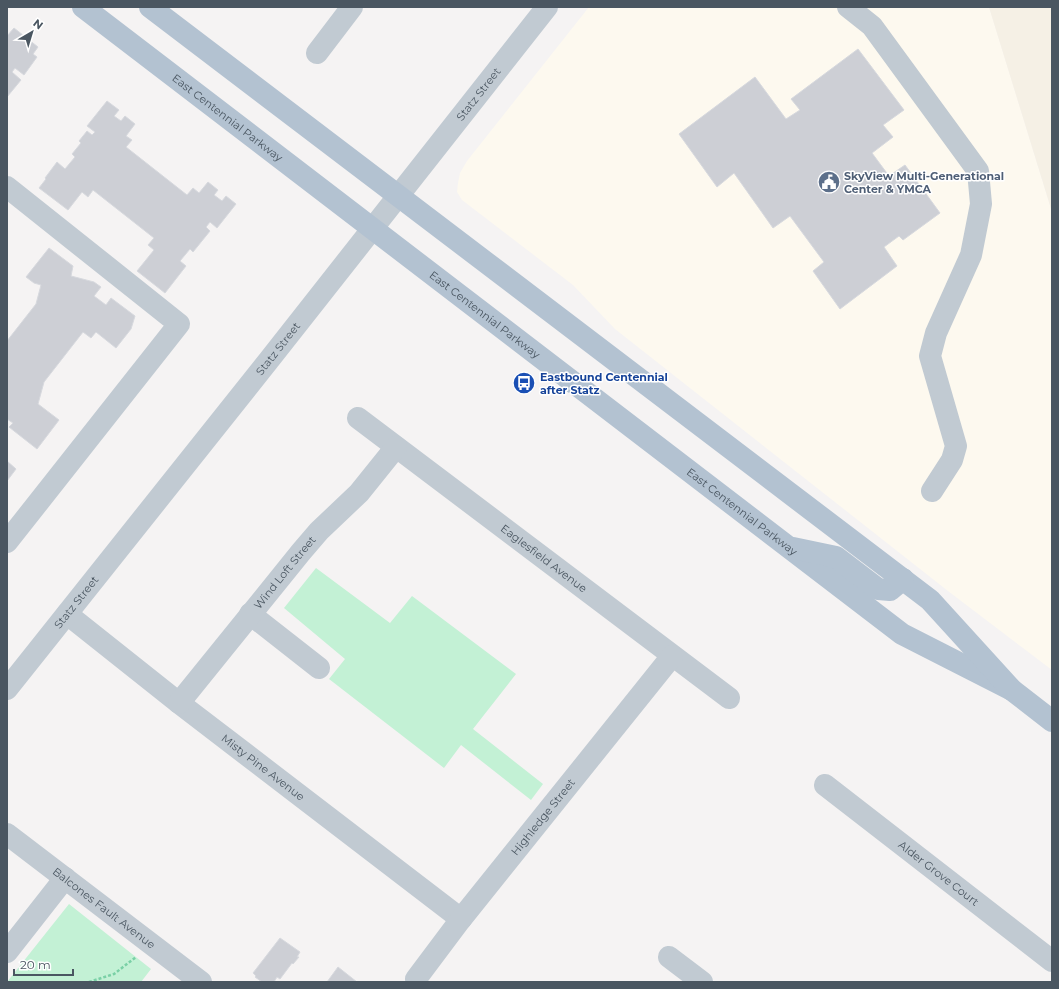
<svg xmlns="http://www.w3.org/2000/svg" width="1059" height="989" font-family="Montserrat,sans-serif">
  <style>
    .commercial { fill: #fdf9ef }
    .green { fill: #c3f1d5 }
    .sand { fill: #f5f0e5 }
    .building { fill: #cdcfd5; stroke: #d7d9de }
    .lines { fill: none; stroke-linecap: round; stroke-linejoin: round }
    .path { stroke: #7ad0a6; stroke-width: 2.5; stroke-dasharray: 3 2; stroke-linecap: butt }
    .minor { stroke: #c1cad2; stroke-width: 22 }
    .major { stroke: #b3c2d1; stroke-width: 22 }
    .labels { text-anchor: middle; stroke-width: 3; stroke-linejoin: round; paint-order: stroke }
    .street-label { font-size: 11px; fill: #4a5661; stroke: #fff }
    .service-label { font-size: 11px; font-weight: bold; fill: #4e5e75; stroke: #fff; text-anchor: start }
    .transit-label { font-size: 11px; font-weight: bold; fill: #164399; stroke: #fff; text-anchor: start }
  </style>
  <rect width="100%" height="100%" fill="#f5f3f3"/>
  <path class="commercial" d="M589 7H989L1052 212V670L948 591 615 329 573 285 462 200 457 192 458 183 460 173 467 161Z"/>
  <path class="green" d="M316 568 390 623 412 596 516 674 473 729 543 784 531 800 461 745 444 768 329 679 345 659 284 608Z
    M69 904 151 969 141 982H7Z"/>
  <path class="sand" d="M989 7H1052V212Z"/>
  <path class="building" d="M14 28 38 47 33 54 37 57 24 75 15 68 12 72 21 80 7 97V36Z
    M858 49 904 110 883 125 893 137 872 153 889 176 905 165 940 213 903 240 899 236 884 247 897 266 840 309 813 271 824 262 790 216 773 228 734 173 717 187 679 134 755 77 786 119 800 110 791 99Z
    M107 101 119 110 114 116 121 121 125 116 135 124 126 136 132 140 126 147 187 195 193 188 199 193 208 182 218 190 214 195 222 201 226 196 236 204 217 228 210 222 206 227 210 231 193 252 190 249 180 261 186 266 165 293 137 271 154 250 148 245 154 238 93 190 88 197 82 192 68 210 39 188 46 179 45 178 57 162 65 169 75 157 72 154 81 143 79 141 87 131 92 135 95 132 87 126Z
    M49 248 73 266 71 276 94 282 101 287 94 296 106 305 111 298 135 316 131 329 116 348 96 332 91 338 83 332 44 382 38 404 59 420 37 449 9 427 13 423 7 419V341L36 304 41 285 34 283 26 277Z
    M7 461 16 469 7 481Z
    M280 938 300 952 297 957H299L293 964 292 963 280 979 277 977 274 982H262L255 977 256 976 253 973Z
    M338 967 357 982H327Z"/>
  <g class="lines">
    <path class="path" d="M89 982 114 974 136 957"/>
    <g class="minor">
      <path d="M848 7 872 26 978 171 981 204 971 255 936 333 930 356 956 446 952 460 932 491"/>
      <path d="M317 53 352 7"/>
      <path d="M7 187 179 324 7 542"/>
      <path id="s1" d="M358 418 729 698"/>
      <path id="s2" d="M67 614 179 703 461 919"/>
      <path d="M250 614 319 668"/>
      <path id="s3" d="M7 689 269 360 547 7"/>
      <path id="s4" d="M179 703 301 552 319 531 359 493 396 447"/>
      <path id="s5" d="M825 785 1052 961"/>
      <path id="s6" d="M7 834 201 982"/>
      <path d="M7 952 65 878"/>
      <path d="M669 957 702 982"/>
      <path id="s7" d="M416 979 461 919 672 656"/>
    </g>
    <g class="major">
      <path id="s8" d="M83 7 902 634 1012 690"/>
      <path d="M150 7 930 600 1012 690 1052 721"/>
      <path d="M793 548 836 557 878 589 890 590 903 579"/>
    </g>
  </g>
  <defs>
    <g id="civic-disc" transform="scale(1.15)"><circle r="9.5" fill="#5c6f8a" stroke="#fff"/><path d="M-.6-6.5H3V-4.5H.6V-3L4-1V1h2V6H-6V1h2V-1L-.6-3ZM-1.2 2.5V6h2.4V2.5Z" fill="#fff"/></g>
    <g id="bus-disc" transform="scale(1.15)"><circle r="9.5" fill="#1a4fb4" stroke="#fff"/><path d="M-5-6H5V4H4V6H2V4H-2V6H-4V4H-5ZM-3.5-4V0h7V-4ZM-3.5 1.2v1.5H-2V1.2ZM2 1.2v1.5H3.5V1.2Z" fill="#fff"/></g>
  </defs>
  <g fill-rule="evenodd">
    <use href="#civic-disc" x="829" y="182"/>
    <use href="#bus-disc" x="524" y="383"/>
  </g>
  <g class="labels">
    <g class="street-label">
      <text dy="4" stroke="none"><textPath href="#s3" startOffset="759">Statz Street</textPath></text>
      <text dy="4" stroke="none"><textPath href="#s8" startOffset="182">East Centennial Parkway</textPath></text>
      <text dy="4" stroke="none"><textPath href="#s8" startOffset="506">East Centennial Parkway</textPath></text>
      <text dy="4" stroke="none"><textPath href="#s3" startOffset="435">Statz Street</textPath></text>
      <text dy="4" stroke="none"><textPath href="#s8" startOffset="830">East Centennial Parkway</textPath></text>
      <text dy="4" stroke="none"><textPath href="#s1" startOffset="233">Eaglesfield Avenue</textPath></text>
      <text dy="4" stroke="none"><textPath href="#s4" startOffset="168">Wind Loft Street</textPath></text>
      <text dy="4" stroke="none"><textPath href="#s3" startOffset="111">Statz Street</textPath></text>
      <text dy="4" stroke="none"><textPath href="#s2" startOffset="249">Misty Pine Avenue</textPath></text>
      <text dy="4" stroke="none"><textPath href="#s7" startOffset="206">Highledge Street</textPath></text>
      <text dy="4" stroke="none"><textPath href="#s5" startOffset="144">Alder Grove Court</textPath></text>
      <text dy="4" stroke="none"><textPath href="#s6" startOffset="122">Balcones Fault Avenue</textPath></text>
    </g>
    <g class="service-label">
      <text x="844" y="180">SkyView Multi-Generational<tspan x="844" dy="13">Center &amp; YMCA</tspan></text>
    </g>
    <g class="transit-label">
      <text x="540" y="381">Eastbound Centennial<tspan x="540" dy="13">after Statz</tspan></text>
    </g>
  </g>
  <rect width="1059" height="989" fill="none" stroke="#4a5661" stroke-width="16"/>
  <g transform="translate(32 32) rotate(38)" stroke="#ffffff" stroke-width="3" paint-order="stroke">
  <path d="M0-3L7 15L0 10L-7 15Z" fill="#4a5661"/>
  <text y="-6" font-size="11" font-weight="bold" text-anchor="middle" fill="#4a5661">N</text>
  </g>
  <path d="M14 969v6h59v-6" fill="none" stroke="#4a5661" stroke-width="2"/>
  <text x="20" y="969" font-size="12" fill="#4a5661" stroke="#ffffff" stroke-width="3" paint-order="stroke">20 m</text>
</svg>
